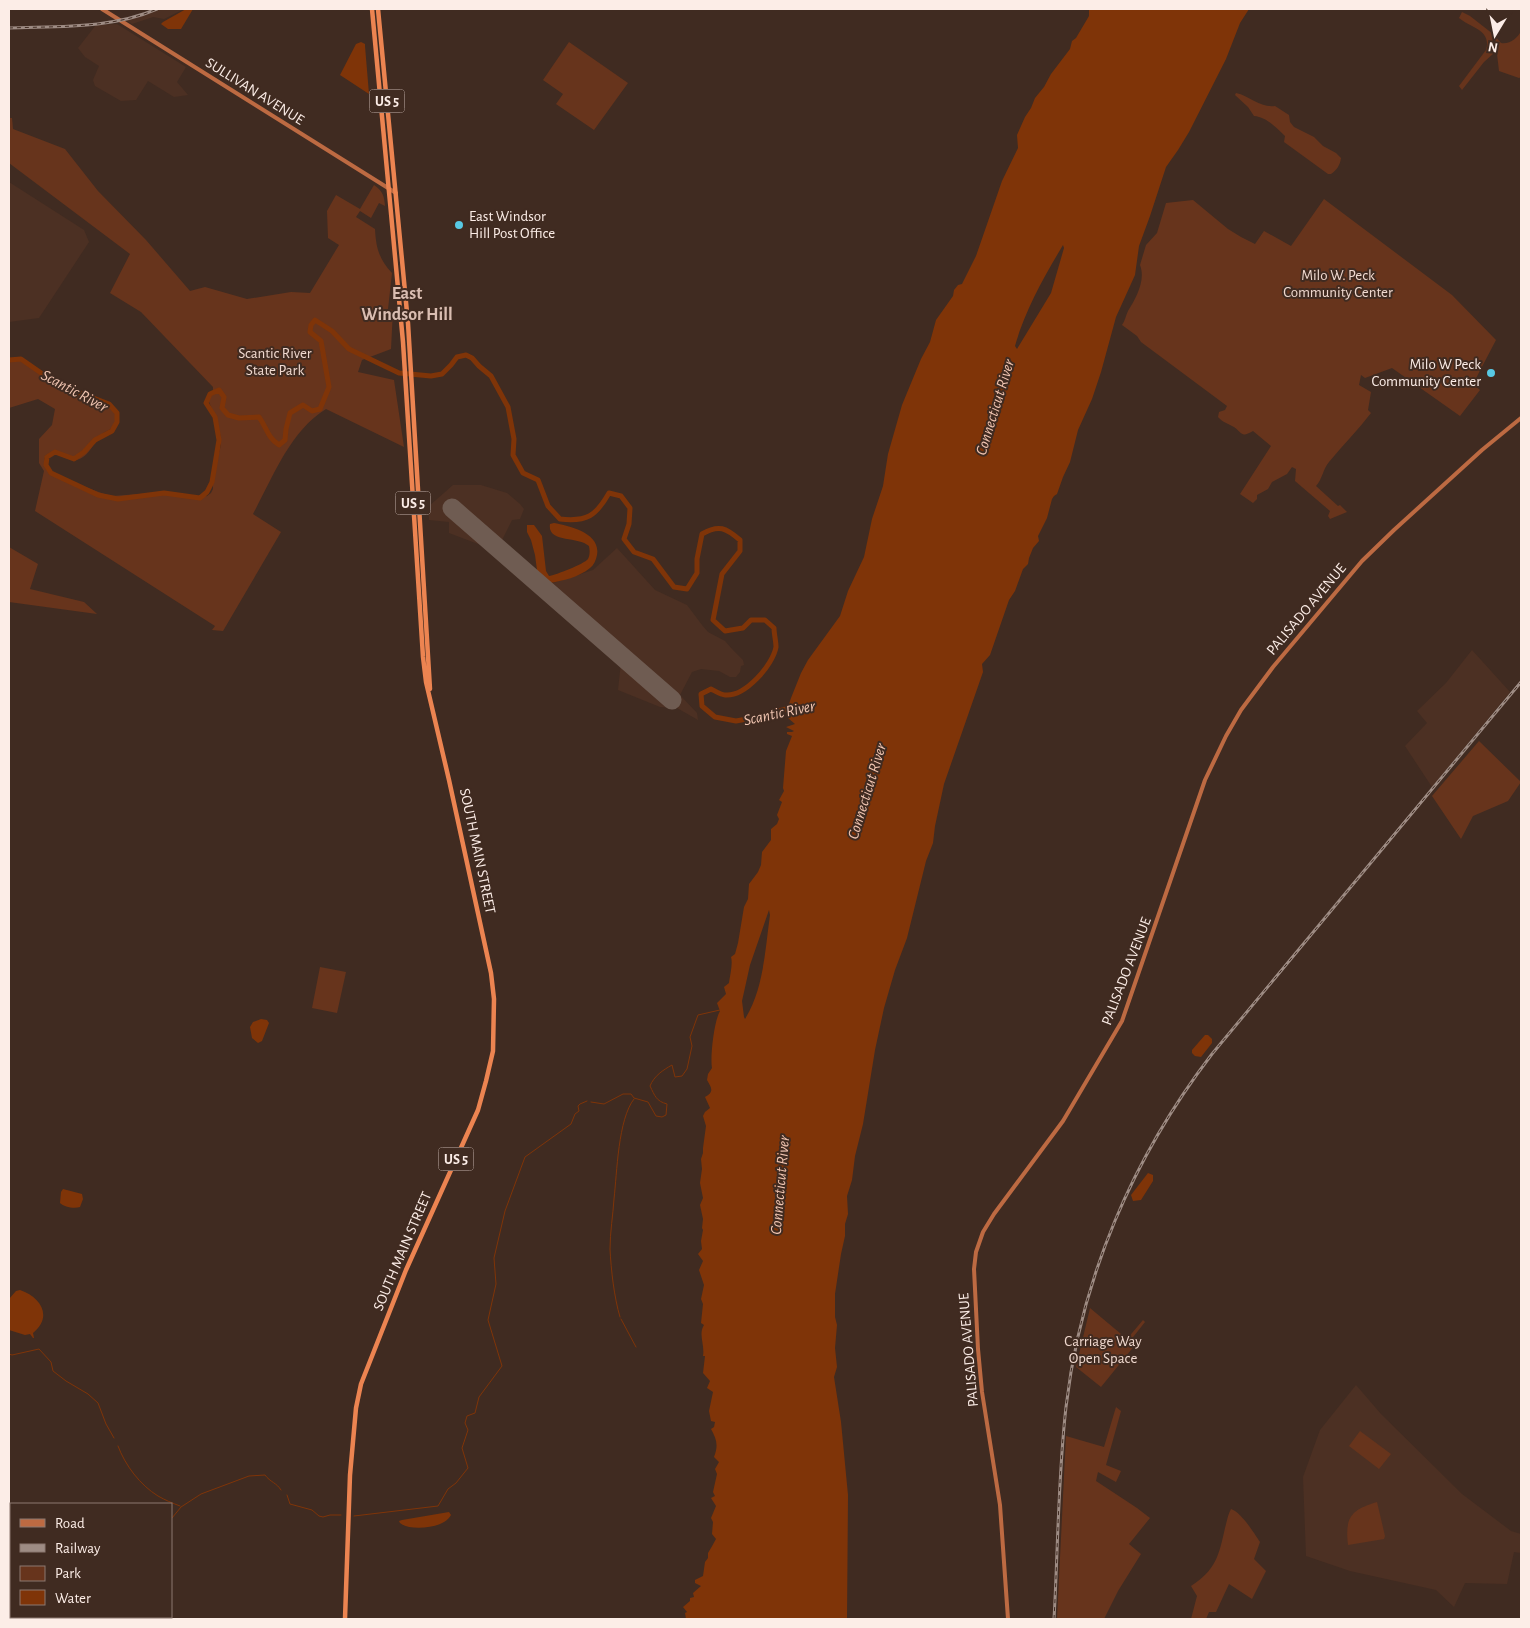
<svg xmlns="http://www.w3.org/2000/svg" width="1530" height="1628" font-family="'Alegreya Sans',sans-serif">
  <style>
    .built { fill: #4c3023 }
    .green { fill: #67341c }
    .water { fill: #7f3408; fill-rule: evenodd }
    .lines { fill: none; stroke-linecap: round; stroke-linejoin: round }
    .stream { stroke: #7f3408; stroke-width: 1 }
    .river { stroke: #7f3408; stroke-width: 5 }
    .runway { stroke: #6f5c52; stroke-width: 19 }
    .secondary { stroke: #bd6a42; stroke-width: 4 }
    .trunk { stroke: #ec8451; stroke-width: 4.5 }
    .rail-casing { stroke: #9e8c84; stroke-width: 3 }
    .rail { stroke: #402b21; stroke-width: 1; stroke-dasharray: 4; stroke-linecap: butt }
    .poi-dot { fill: #58c9e4; stroke: #402b21; stroke-width: 2 }
    .labels { text-anchor: middle; stroke-width: 4; stroke-linejoin: round; paint-order: stroke }
    .shield { fill: #402b21; stroke: #c4b3ac; stroke-width: 1 }
    .shield-label { font-size: 14px; font-weight: bold; fill: #fcede7 }
    .street-label { font-size: 15px; fill: #fcede7; stroke: #402b21 }
    .poi-label { font-size: 15px; fill: #fcede7; stroke: #402b21; text-anchor: start }
    .park-label { font-size: 15px; fill: #f0d9cf; stroke: #402b21 }
    .water-label { font-size: 16px; font-style: italic; fill: #f1c5b1; stroke: #402b21 }
    .quarter-label { font-size: 18px; font-weight: bold; fill: #d9bdb1; stroke: #402b21 }
  </style>
  <rect width="100%" height="100%" fill="#402b21"/>
  <path class="built" d="M159 9H184L164 19 153 17 132 24 126 20Z
    M117 24 186 67 177 82 188 95 174 97 148 81 136 100 121 101 95 86 93 80 99 66 85 57 78 48 96 25Z
    M9 182 84 230 89 242 39 318 9 322Z
    M453 485H481L507 493 520 504 524 509 520 519 512 520 501 542 547 585 593 570 617 548 655 590 687 605 702 625 708 632 725 641 732 649 743 660 744 665 741 666 740 672 736 677H730L719 671 701 669 692 672 680 695 697 713 698 720 677 708 660 707 618 690 621 662 486 547 449 533V522L429 520 428 507Z
    M1472 650 1510 692 1432 787 1405 746 1427 723 1417 711 1446 683Z
    M1356 1385 1381 1414 1462 1494 1511 1531 1521 1534V1553L1514 1552 1507 1584 1465 1583 1454 1607 1436 1590 1350 1571 1306 1556 1303 1477 1320 1430Z"/>
  <path class="green" d="M1462 12 1470 16 1493 34 1501 43C1509 45 1518 38 1521 31V77L1519 78 1499 71 1497 54 1494 53 1484 62 1462 90 1459 86 1486 50C1492 30 1471 28 1459 18Z
    M569 42 628 83 594 130 556 104 563 94 543 80Z
    M1236 93C1250 96 1260 108 1275 106L1289 115 1290 122 1294 127 1314 137 1323 146 1336 153 1341 158C1340 165 1337 170 1331 174H1328L1284 142 1285 136C1276 128 1267 117 1254 116L1248 107 1235 95Z
    M9 118H12L13 129 65 149 98 191 146 240 190 291 205 287 247 299 291 292 310 293 339 245 328 238 327 211 336 195 360 209 374 185C383 191 384 196 385 206L379 203 371 218 360 211 356 217 375 229C376 248 379 259 392 273L388 309 393 310 391 349 362 360 358 372 394 380 404 447 326 409C290 431 273 477 253 514L281 532 223 631 212 630 215 626 35 511 44 471 39 463V439L52 425 55 409 38 399 9 408V363L16 358C30 358 47 380 61 386 73 391 126 404 115 424 111 431 104 431 100 436 93 444 88 458 76 460 64 461 59 451 46 455 42 463 45 468 51 474L104 494 113 496 152 493 195 497 207 496 211 493 213 489V476L221 445V438L217 421 209 402V397L213 391V387L141 312 110 293 130 254 9 163Z
    M1324 199 1452 295 1496 340 1473 384 1480 390 1460 416 1392 368 1365 378 1361 375 1359 385 1371 392 1368 410 1371 413C1358 430 1343 445 1329 462 1323 469 1322 480 1316 486L1338 506 1340 505 1347 512 1330 519 1328 516 1330 511 1295 481 1296 469 1292 467 1287 474 1272 482 1268 489 1257 495V499L1253 503 1240 494 1271 446 1253 431C1240 439 1242 431 1232 426 1225 422 1224 423 1218 417L1219 412 1225 410 1227 406 1141 342 1137 336 1122 325C1125 321 1126 315 1128 311 1136 298 1146 280 1140 265L1146 245 1157 233 1166 203 1193 200 1228 229 1241 237 1255 244 1264 231 1291 246Z
    M9 547 38 564 30 589 84 602 97 614 9 602Z
    M1479 741 1521 782 1508 801 1473 816 1461 839 1432 796Z
    M320 967 346 972 337 1013 312 1008Z
    M1090 1308 1127 1339 1143 1320 1145 1322 1130 1341 1135 1345 1101 1387 1076 1367Z
    M1116 1407 1121 1411 1106 1465 1121 1471 1116 1482 1098 1472 1096 1481 1137 1508 1150 1518 1129 1544 1141 1554 1118 1591 1104 1619H1057L1066 1436 1104 1447Z
    M1360 1431 1391 1454 1379 1469 1349 1446Z
    M1377 1502 1385 1536 1384 1539 1348 1545C1345 1518 1350 1510 1377 1502Z
    M1231 1509C1241 1512 1254 1533 1260 1542L1254 1559 1266 1571 1252 1599 1229 1584 1216 1612H1209L1206 1619H1191L1197 1596 1191 1586C1216 1570 1219 1555 1225 1528 1227 1521 1228 1514 1231 1509Z"/>
  <path class="water" d="M186 9H193L181 29H168L161 24 163 22Z
    M1089 9H1249L1240 23 1226 59 1189 132 1178 150 1166 167 1150 216 1139 246 1135 275 1116 317 1101 372 1092 399 1078 430 1070 462 1063 477 1057 494 1054 496 1052 499 1047 518 1038 536 1039 541 1033 548 1029 558 1028 564 1023 569 1015 591 1009 600 990 655 982 664 983 672 944 784 935 826 933 843 926 861 907 938 895 970 884 1008 875 1050 863 1124 855 1156 852 1180 847 1196 848 1214 845 1224V1236L841 1254 835 1294V1317L837 1325 835 1348 837 1367 834 1377 841 1422 848 1495 847 1619H686L685 1613 687 1612 683 1607 690 1601V1598L694 1597 693 1593 701 1586 695 1583V1580L703 1576 705 1562 708 1558V1553L711 1548 716 1539 712 1534 713 1522 711 1518 716 1506 711 1498 715 1496 713 1492 717 1474 715 1469 719 1462 714 1457C719 1445 716 1438 711 1429L714 1427 715 1422 711 1421 709 1411 713 1392 707 1388 710 1381 703 1373 705 1356H703C705 1345 698 1334 704 1325L701 1323 703 1304 701 1299 704 1285 699 1270 703 1261 698 1254 702 1249 701 1241 703 1230 702 1228 703 1219 700 1205 703 1198 700 1183 702 1169 701 1159 703 1153V1148L706 1126 703 1116 705 1112 710 1108 705 1097C715 1092 711 1087 707 1080L708 1074 712 1068C710 1057 714 1021 720 1011L717 1003 726 994 724 987 729 983C730 976 733 963 731 957L735 954 738 943 744 907 748 899 749 884 758 872 761 865 762 852 771 840V829L777 824 779 819 777 815 782 802 779 800 784 791 783 788 786 751 792 736 787 734V732H792L794 731 786 727 795 724 788 718V707L791 698 801 673 808 660 840 616 848 591 864 557 872 519 883 486 888 454 902 405 921 359 930 342 936 320 953 296 954 290 958 285 962 284 976 256 1002 181 1018 148 1017 135 1025 117 1031 108 1035 98 1044 87 1051 74 1070 49 1072 41 1076 38 1089 16ZM1063 245 1064 248 1051 293 1017 349 1015 346C1025 310 1044 277 1063 245ZM769 910 770 915C765 950 764 988 745 1019L744 1017 742 1001 750 965Z
    M361 42 365 44V46L369 94 340 75 356 44Z
    M554 523C570 526 601 533 597 555 596 560 594 565 590 568 579 577 563 581 549 583L537 570 535 555 531 540 527 532V525H534L542 536 546 571 549 576C556 575 584 564 588 559 590 555 590 551 589 546 578 536 547 543 550 524Z
    M261 1019 267 1020 269 1023 262 1041 258 1043 252 1038 250 1027 253 1022Z
    M1205 1035H1208L1212 1039V1043L1201 1057 1195 1056 1192 1053V1050Z
    M1148 1173 1153 1175V1181L1141 1200 1133 1201 1131 1195Z
    M63 1189 82 1194 83 1199 80 1207C74 1209 64 1207 60 1203L61 1192Z
    M20 1290C41 1297 53 1317 33 1333L34 1338H33L30 1334 25 1335 9 1330V1299L16 1291Z
    M449 1512 451 1515C445 1528 411 1532 400 1523L399 1521 402 1520Z"/>
  <g class="lines">
    <path class="stream" d="M591 1102 604 1104 623 1094H631L634 1098 648 1102 656 1116 662 1117 666 1115 667 1104C656 1101 655 1096 650 1086 654 1076 663 1070 672 1065L675 1077 682 1076 687 1069 692 1046 690 1037 698 1015 720 1010
      M620 1317C614 1297 611 1269 610 1249 610 1232 613 1215 614 1199 617 1173 618 1119 634 1099
      M621 1319 636 1347
      M9 1354 12 1355 39 1349 51 1362 53 1371 66 1381 88 1394 98 1403 106 1424 114 1438
      M118 1446C125 1465 140 1485 158 1496 165 1500 172 1503 180 1506
      M287 1495 290 1504 312 1510 319 1516 323 1517 330 1515H341
      M354 1516 438 1506 448 1489 456 1483 468 1468 462 1448 468 1430 465 1423 467 1416 475 1413 479 1397 502 1366 488 1320 496 1284 494 1258 505 1211 525 1157 571 1124 575 1114 579 1111 578 1106 580 1104 587 1101
      M171 1517 172 1518 181 1507 201 1494 249 1476 265 1475C270 1482 277 1483 281 1490
      M9 1553H11
      M119 1619 120 1617"/>
    <path class="river" d="M9 360 21 359 57 384 109 404 117 413V422L112 431 95 440 84 452 74 459 55 452 47 457 46 465 51 473 98 495 118 499 164 493 200 498 207 492 212 482 219 440 215 417 206 403 210 394 219 390 224 397 222 408 228 415 239 418 259 417C267 428 267 437 279 445L285 440 286 429 290 413 303 405 312 411 320 409 329 387 321 341 310 332 311 325 315 320 332 331 349 349 399 373 431 376 442 374 451 365 457 357 466 355 472 358 479 366 491 376 508 407 514 439 513 455 523 473 538 480 548 506 560 519C587 522 596 516 609 493L621 496 630 508 629 524 624 539 634 552 653 559 674 587 687 589 697 573V559L702 534C719 524 726 528 740 540V551L722 574 713 620 725 631 743 628 751 620H765L774 628C774 634 776 641 776 647 773 665 745 697 725 695 721 695 715 691 711 689L701 694 702 706 715 717 736 721 758 717 793 707"/>
    <path class="runway" d="M452 508 672 700"/>
    <path class="secondary" d="M102 9 396 193
      M1008 1619 1000 1505 982 1392 978 1349 974 1269 976 1252 983 1232 994 1214 1063 1121 1122 1021 1205 780 1226 736 1241 710 1273 667 1362 561 1394 530 1482 450 1521 418"/>
    <path class="trunk" d="M378 9 408 323 430 689
      M345 1619 350 1475 356 1408 361 1384 406 1270 478 1110 486 1081 493 1051 494 999 491 973 449 780 426 682 423 657 403 342 372 9"/>
    <g class="rail-casing">
      <path id="rail" d="M9 28C58 26 111 29 157 9
        M1054 1619C1058 1549 1058 1477 1066 1407 1081 1278 1133 1157 1212 1054L1521 682"/>
    </g>
    <use href="#rail" class="rail"/>
  </g>
  <g class="poi-dot">
    <circle cx="459" cy="225" r="5"/>
    <circle cx="1491" cy="373" r="5"/>
  </g>
  <g class="labels">
    <g class="shield">
      <rect x="369.5" y="89.5" width="35" height="23" rx="4"/>
      <rect x="395.5" y="491.5" width="35" height="23" rx="4"/>
      <rect x="438.5" y="1147.5" width="35" height="23" rx="4"/>
    </g>
    <g class="shield-label">
      <text x="387" y="106">US 5</text>
      <text x="413" y="508">US 5</text>
      <text x="456" y="1164">US 5</text>
    </g>
    <g class="street-label">
      <text transform="translate(255 91) rotate(32)" y="5">SULLIVAN AVENUE</text>
      <text transform="translate(1306 609) rotate(-50)" y="5">PALISADO AVENUE</text>
      <text transform="translate(478 851) rotate(78)" y="5">SOUTH MAIN STREET</text>
      <text transform="translate(1126 971) rotate(-69)" y="5">PALISADO AVENUE</text>
      <text transform="translate(402 1251) rotate(-67)" y="5">SOUTH MAIN STREET</text>
      <text transform="translate(968 1350) rotate(-95)" y="5">PALISADO AVENUE</text>
    </g>
    <g class="poi-label">
      <text x="469" y="221">East Windsor<tspan x="469" dy="17">Hill Post Office</tspan></text>
      <text x="1481" y="369" text-anchor="end">Milo W Peck<tspan x="1481" dy="17">Community Center</tspan></text>
    </g>
    <g class="park-label">
      <text x="1338" y="280">Milo W. Peck<tspan x="1338" dy="17">Community Center</tspan></text>
      <text x="275" y="358">Scantic River<tspan x="275" dy="17">State Park</tspan></text>
      <text x="1103" y="1346">Carriage Way<tspan x="1103" dy="17">Open Space</tspan></text>
    </g>
    <g class="water-label">
      <text transform="translate(75 390) rotate(28)" y="6">Scantic River</text>
      <text transform="translate(994 407) rotate(-73)" y="6">Connecticut River</text>
      <text transform="translate(779 712) rotate(-12)" y="6">Scantic River</text>
      <text transform="translate(866 791) rotate(-73)" y="6">Connecticut River</text>
      <text transform="translate(779 1185) rotate(-85)" y="6">Connecticut River</text>
    </g>
    <g class="quarter-label">
      <text x="407" y="299">East<tspan x="407" dy="21">Windsor Hill</tspan></text>
    </g>
  </g>
  <rect width="1530" height="1628" fill="none" stroke="#fcede7" stroke-width="20"/>
  <rect x="10" y="1503" width="162" height="115" fill="#402b21" stroke="#8b7970"/>
  <rect x="20" y="1519" width="25" height="8" fill="#bd6a42" stroke="#8b7970"/>
  <text x="55" y="1528" font-size="15" fill="#fcede7">Road</text>
  <rect x="20" y="1544" width="25" height="8" fill="#9e8c84" stroke="#8b7970"/>
  <text x="55" y="1553" font-size="15" fill="#fcede7">Railway</text>
  <rect x="20" y="1566" width="25" height="15" fill="#67341c" stroke="#8b7970"/>
  <text x="55" y="1578" font-size="15" fill="#fcede7">Park</text>
  <rect x="20" y="1590" width="25" height="15" fill="#7f3408" stroke="#8b7970"/>
  <text x="55" y="1603" font-size="15" fill="#fcede7">Water</text>
  <g transform="translate(1495 35) rotate(190)" stroke="#402b21" stroke-width="4" paint-order="stroke">
  <path d="M0-4L9 19L0 12L-9 19Z" fill="#fcede7"/>
  <text y="-8" font-size="14" font-weight="bold" text-anchor="middle" fill="#fcede7">N</text>
  </g>
</svg>
